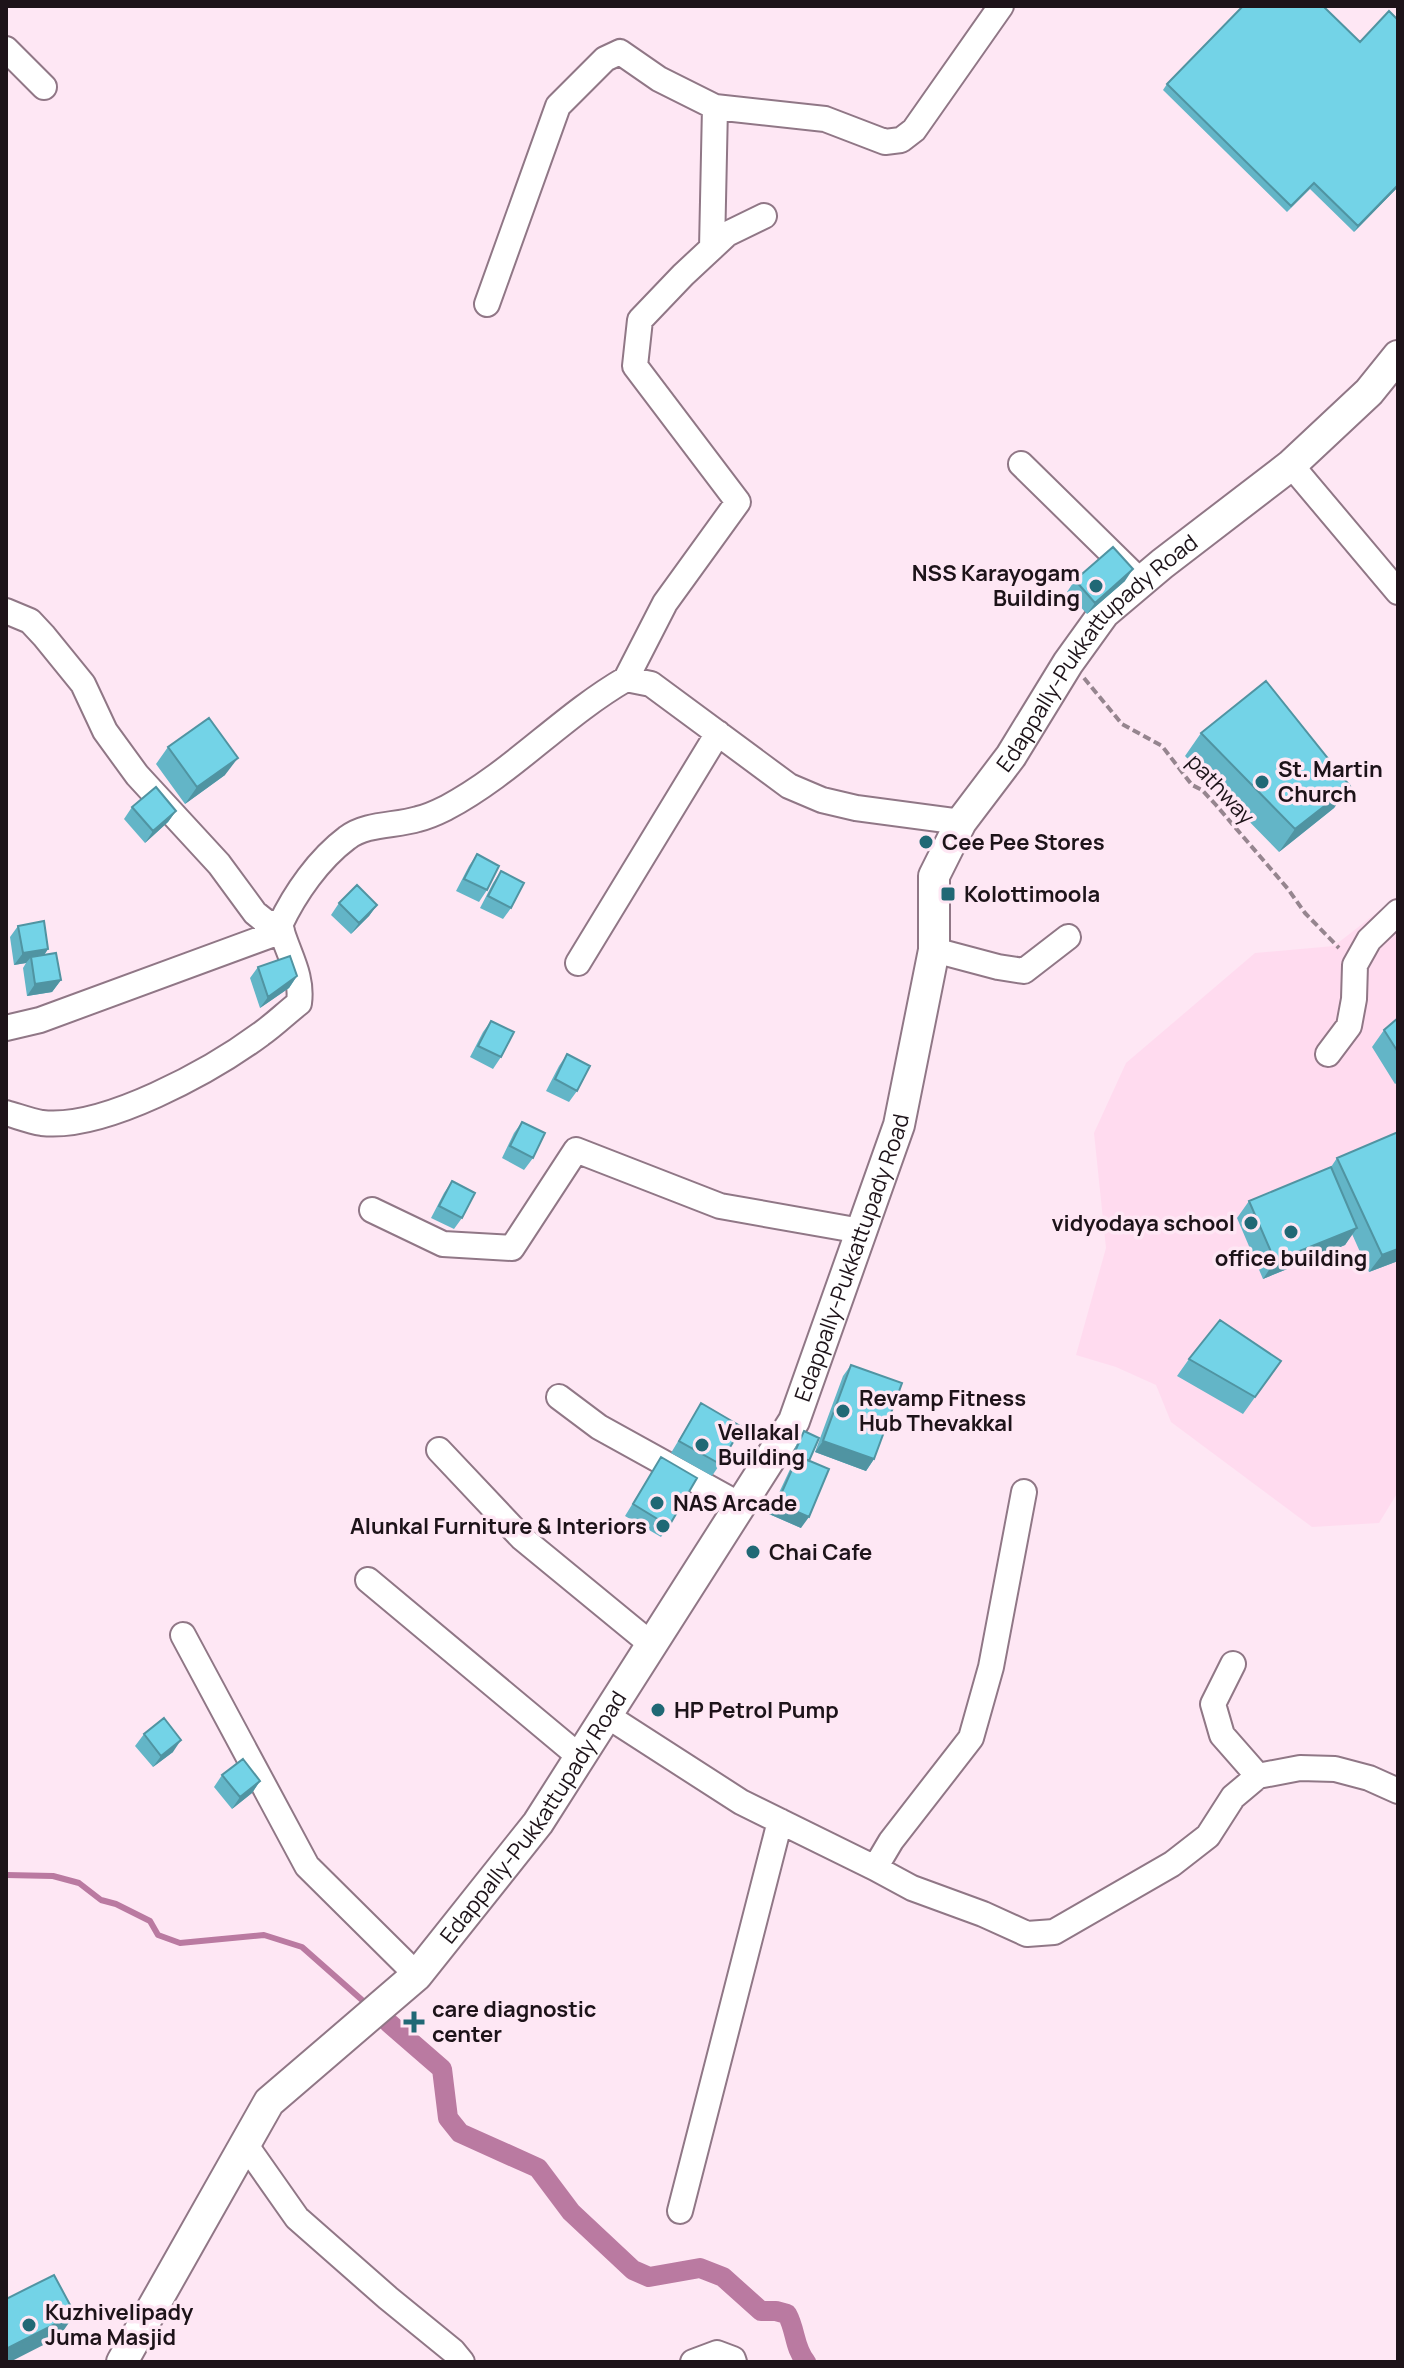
<svg xmlns="http://www.w3.org/2000/svg" width="1404" height="2368" font-family="Manrope,sans-serif">
  <style>
    .built { fill: #ffdbef }
    .lines { fill: none; stroke-linecap: round; stroke-linejoin: round }
    .stream { stroke: #ba7aa1; stroke-width: 6 }
    .canal { stroke: #ba7aa1; stroke-width: 20 }
    .minor-casing { stroke: #907786; stroke-width: 28 }
    .major-casing { stroke: #907786; stroke-width: 34 }
    .path { stroke: #96858f; stroke-width: 4; stroke-dasharray: 8 4; stroke-linecap: butt }
    .minor { stroke: #fff; stroke-width: 24 }
    .major { stroke: #fff; stroke-width: 30 }
    .wall { fill: #63b5c7 }
    .shaded-wall { fill: #5094a2 }
    .building { fill: #73d3e7; stroke: #5094a2; stroke-width: 2 }
    .poi-dot { fill: #206875; stroke: #fee7f4; stroke-width: 3 }
    .labels { text-anchor: middle; stroke-width: 7; stroke-linejoin: round; paint-order: stroke }
    .poi-label { font-size: 22px; font-weight: bold; fill: #1d1319; stroke: #fee7f4; text-anchor: start }
    .street-label { font-size: 22px; fill: #1d1319; stroke: #fee7f4 }
  </style>
  <rect width="100%" height="100%" fill="#fee7f4"/>
  <path class="built" d="M1398 896V1492L1379 1523 1312 1527 1171 1422 1156 1385 1116 1367 1076 1355 1106 1248 1094 1133 1126 1063 1255 953 1334 946Z"/>
  <g class="lines">
    <path class="stream" d="M6 1875 53 1876 79 1883 101 1900 116 1904 150 1921 158 1935 180 1943 264 1935 302 1947 362 2000"/>
    <path class="canal" d="M389 2023 442 2069 448 2118 460 2133 538 2168 571 2212 633 2270 649 2277 700 2268 723 2277 761 2311H776L787 2314C796 2330 794 2348 806 2362"/>
    <g class="minor-casing">
      <path id="minor" d="M6 49 44 87
        M712 248 715 107
        M487 304 558 106 605 59 620 52 659 79 715 107 825 119 885 142 901 140 914 130 1001 6
        M1021 464 1131 572
        M1291 465 1398 592
        M6 611 30 621 44 636 83 684 105 731 137 775 219 864 255 913 265 921 280 925C295 893 319 859 347 838 366 823 396 826 418 819 427 817 438 812 446 808 512 773 562 716 626 679L651 684 789 786 822 800 856 808 961 822
        M626 679 665 603 738 502 635 366 640 320 683 275 727 234 764 216
        M934 950 998 967 1024 971 1068 937
        M578 963 718 733
        M6 1028 40 1020 282 931
        M1328 1054 1349 1026 1354 999 1355 965 1369 940 1398 912
        M6 1113C17 1116 30 1121 42 1123 104 1130 211 1071 261 1034 274 1025 286 1013 299 1003 303 974 287 953 280 925
        M372 1210 443 1244 512 1248 576 1150 720 1206 861 1231
        M559 1397 599 1427 740 1505
        M439 1450 522 1538 651 1644
        M368 1580 580 1757
        M183 1635 307 1866 417 1975
        M1233 1664 1213 1704 1222 1735 1258 1776
        M606 1715 741 1802 875 1868 912 1888 983 1914 1027 1934 1054 1932 1172 1864 1208 1836 1233 1797 1258 1776 1300 1768 1335 1769 1369 1778 1398 1791
        M875 1868 891 1841 971 1738 991 1667 1024 1492
        M245 2144 297 2218 388 2298 453 2351 462 2362
        M680 2211 780 1821
        M693 2362 717 2353 733 2359 734 2362"/>
    </g>
    <g class="major-casing">
      <g id="major">
        <path id="s1" d="M122 2362 269 2102 417 1975 538 1823 794 1421 899 1125 934 950V876L961 822 1011 756 1068 663 1104 613 1162 564 1291 465 1369 392 1398 356"/>
      </g>
    </g>
    <path class="path" d="M1084 678 1122 724 1162 746 1192 785 1202 790 1216 805 1288 889 1305 913 1339 948"/>
    <use href="#minor" class="minor"/>
    <use href="#major" class="major"/>
  </g>
  <path class="wall" d="M1398 20V187L1354 232 1310 189 1287 212 1163 90 1167 84 1360 42Z
    M1075 580 1125 581 1087 614 1067 592Z
    M1201 733 1350 786 1334 808 1279 852 1185 756Z
    M168 747 225 775 185 804 156 764Z
    M132 807 176 811 168 822 145 843 124 819Z
    M477 854 487 890 479 902 456 891 469 866Z
    M501 871 511 908 503 919 480 908 493 883Z
    M339 903 377 905 369 916 351 934 331 915Z
    M18 926 48 949 44 955 61 980 52 992 27 996 23 968 26 963 14 965 10 937Z
    M258 967 297 976 289 988 260 1008 250 978Z
    M1398 1018V1082L1395 1084 1372 1047 1384 1030Z
    M491 1021 501 1057 493 1069 470 1057 483 1032Z
    M567 1054 577 1091 569 1102 546 1091 559 1066Z
    M522 1122 533 1158 524 1170 502 1158 514 1133Z
    M1398 1132V1261L1369 1272 1352 1234 1345 1245 1263 1279 1237 1218 1249 1201 1331 1167 1337 1158Z
    M452 1181 462 1218 454 1229 431 1218 444 1193Z
    M1189 1359 1281 1361 1243 1414 1177 1376Z
    M851 1365 874 1459 866 1471 815 1452 843 1376Z
    M701 1403 720 1464 712 1476 671 1453Z
    M804 1431 809 1461 801 1528 769 1514 793 1463 789 1461 800 1437Z
    M661 1457 669 1526 661 1537 625 1516Z
    M144 1734 173 1752 153 1767 135 1746Z
    M222 1775 260 1781 252 1793 232 1809 214 1787Z"/>
  <path class="shaded-wall" d="M1398 185V187L1354 232 1358 226Z
    M1133 569 1125 581 1087 614 1095 603Z
    M238 758 225 775 185 804 197 787Z
    M1350 786 1334 808 1279 852 1295 829Z
    M176 811 168 822 145 843 153 831Z
    M377 905 369 916 351 934 359 923Z
    M48 949 40 961 31 957 26 963 14 965 23 953Z
    M297 976 289 988 260 1008 268 997Z
    M61 980 52 992 27 996 35 984Z
    M1357 1228 1345 1245 1263 1279 1275 1261Z
    M1398 1249V1261L1369 1272 1382 1255Z
    M823 1441 874 1459 866 1471 815 1452Z
    M793 1456 797 1457 793 1463 789 1461Z
    M777 1503 809 1517 801 1528 769 1514Z
    M181 1740 173 1752 153 1767 161 1756Z
    M260 1781 252 1793 232 1809 240 1797Z
    M75 2314 59 2337 10 2362H6V2349Z"/>
  <path class="building" d="M1243 6H1323L1360 42 1389 11 1398 20V185L1358 226 1314 183 1291 206 1167 84Z
    M1113 547 1133 569 1095 603 1075 580Z
    M1266 681 1350 786 1295 829 1201 733Z
    M209 718 238 758 197 787 168 747Z
    M156 787 176 811 153 831 132 807Z
    M477 854 499 866 487 890 464 879Z
    M501 871 524 883 511 908 488 896Z
    M357 885 377 905 359 923 339 903Z
    M44 921 48 949 23 953 18 926Z
    M56 953 61 980 35 984 31 957Z
    M290 956 297 976 268 997 258 967Z
    M1398 1018V1052L1384 1030Z
    M491 1021 514 1032 501 1057 478 1046Z
    M567 1054 590 1066 577 1091 555 1079Z
    M522 1122 545 1133 533 1158 510 1146Z
    M1398 1132V1249L1382 1255 1337 1158Z
    M1331 1167 1357 1228 1275 1261 1249 1201Z
    M452 1181 475 1193 462 1218 439 1206Z
    M1220 1320 1281 1361 1255 1397 1189 1359Z
    M851 1365 902 1383 874 1459 823 1441Z
    M701 1403 742 1427 720 1464 679 1441Z
    M804 1431 819 1438 809 1461 798 1456 797 1457 793 1456Z
    M798 1456 829 1469 809 1517 777 1503Z
    M661 1457 697 1478 669 1526 633 1504Z
    M164 1718 181 1740 161 1756 144 1734Z
    M243 1759 260 1781 240 1797 222 1775Z
    M54 2275 75 2314 6 2349V2299Z"/>
  <g class="poi-dot">
    <circle cx="1096" cy="586" r="8"/>
    <circle cx="1262" cy="782" r="8"/>
    <circle cx="926" cy="842" r="8"/>
    <rect x="940" y="886" width="16" height="16" rx="4"/>
    <circle cx="1251" cy="1223" r="8"/>
    <circle cx="1291" cy="1232" r="8"/>
    <circle cx="843" cy="1411" r="8"/>
    <circle cx="702" cy="1445" r="8"/>
    <circle cx="657" cy="1503" r="8"/>
    <circle cx="663" cy="1526" r="8"/>
    <circle cx="753" cy="1552" r="8"/>
    <circle cx="658" cy="1710" r="8"/>
    <path d="M410 2010h8v8h8v8h-8v8h-8v-8h-8v-8h8z"/>
    <circle cx="29" cy="2325" r="8"/>
  </g>
  <g class="labels">
    <g class="poi-label">
      <text x="1080" y="581" text-anchor="end">NSS Karayogam<tspan x="1080" dy="25">Building</tspan></text>
      <text x="1278" y="777">St. Martin<tspan x="1278" dy="25">Church</tspan></text>
      <text x="942" y="850">Cee Pee Stores</text>
      <text x="964" y="902">Kolottimoola</text>
      <text x="1235" y="1231" text-anchor="end">vidyodaya school</text>
      <text x="1291" y="1266" text-anchor="middle">office building</text>
      <text x="859" y="1406">Revamp Fitness<tspan x="859" dy="25">Hub Thevakkal</tspan></text>
      <text x="718" y="1440">Vellakal<tspan x="718" dy="25">Building</tspan></text>
      <text x="673" y="1511">NAS Arcade</text>
      <text x="647" y="1534" text-anchor="end">Alunkal Furniture &amp; Interiors</text>
      <text x="769" y="1560">Chai Cafe</text>
      <text x="674" y="1718">HP Petrol Pump</text>
      <text x="432" y="2017">care diagnostic<tspan x="432" dy="25">center</tspan></text>
      <text x="45" y="2320">Kuzhivelipady<tspan x="45" dy="25">Juma Masjid</tspan></text>
    </g>
    <g class="street-label">
      <text dy="8" stroke="none"><textPath href="#s1" startOffset="2010">Edappally-Pukkattupady Road</textPath></text>
      <text transform="translate(1221 789) rotate(47)" y="8">pathway</text>
      <text dy="8" stroke="none"><textPath href="#s1" startOffset="1338">Edappally-Pukkattupady Road</textPath></text>
      <text dy="8" stroke="none"><textPath href="#s1" startOffset="690">Edappally-Pukkattupady Road</textPath></text>
    </g>
  </g>
  <rect width="1404" height="2368" fill="none" stroke="#1d1319" stroke-width="16"/>
</svg>
